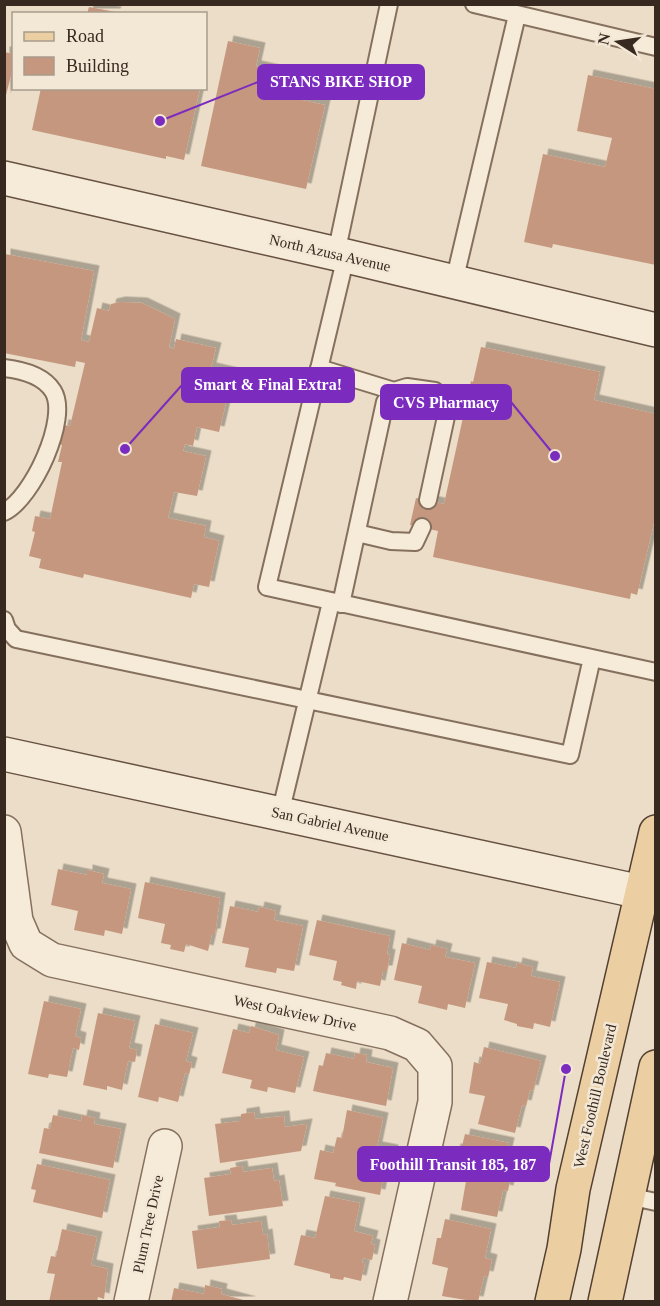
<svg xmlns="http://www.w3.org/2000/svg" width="660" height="1306" font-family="Georgia,serif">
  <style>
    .building { fill: #c6977f; filter: url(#shadow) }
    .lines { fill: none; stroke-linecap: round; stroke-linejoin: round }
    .service-casing { stroke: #85705d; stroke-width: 20 }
    .minor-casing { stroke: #85705d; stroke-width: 36 }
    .secondary-casing { stroke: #675141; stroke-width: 36 }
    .primary-casing { stroke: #543f31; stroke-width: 36 }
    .service { stroke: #f6ebd9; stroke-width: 16 }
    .minor { stroke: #f6ebd9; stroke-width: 33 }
    .secondary { stroke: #f6ebd9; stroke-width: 33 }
    .primary { stroke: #ebcfa2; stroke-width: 33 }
    .labels { text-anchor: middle; stroke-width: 5; stroke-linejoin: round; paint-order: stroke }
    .street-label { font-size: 15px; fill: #372920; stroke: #f3e8d6 }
    .leader { fill: none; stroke: #7b2cbf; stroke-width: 2 }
    .callout-dot { fill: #7b2cbf; stroke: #f3e8d6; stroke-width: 2 }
    .callout { fill: #7b2cbf; stroke: #7b2cbf; stroke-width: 2 }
    .callout-label { font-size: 16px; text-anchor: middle; font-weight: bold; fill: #fff }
  </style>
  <defs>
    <filter id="shadow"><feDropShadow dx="5.5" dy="-5.5" stdDeviation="0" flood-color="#0004"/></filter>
  </defs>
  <rect width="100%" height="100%" fill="#ebddc7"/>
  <path class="building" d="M89 7 116 12 115 14H87Z
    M228 41 260 48 256 66 302 76 297 99 325 105 306 189 201 166Z
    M4 52 14 54V64L5 99Z
    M588 75 656 89V265L553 244 552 248 524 242 543 154 605 167 612 138 577 131Z
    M41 88H200L184 160 166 156V159L32 130Z
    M5 254 94 271 81 340 89 342 97 308 109 311 111 304 120 302 142 303 175 319 169 347 174 349 176 339 216 348 211 368 233 373 219 432 197 427 193 446 185 444 183 451 206 456 197 496 174 492 168 518 206 526 204 537 219 541 209 587 194 584 191 598 84 574 83 578 39 568 41 559 29 556 35 532 32 531 35 516 50 519 62 462H58L62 445 59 444 63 425 70 426 85 363 76 361 75 367 4 353Z
    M481 347 600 372 594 400 656 414V514L637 595 631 593 630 599 433 557 438 531 410 525 416 498 444 504 471 381 473 382Z
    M58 869 87 875V870L104 874 102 883 131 889 122 934 105 930 104 936 74 930 78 911 51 905Z
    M145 882 220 898 215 934H212L208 951 186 944 184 952 170 949 171 945 161 943 165 924 138 918Z
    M230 906 258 912 259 907 276 911 274 920 303 926 294 971 277 968 276 973 245 967 249 948 222 943Z
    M317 920 390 936 387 954 390 955 387 971H383L380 986 357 981 356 989 341 985 342 982 333 980 337 961 309 955Z
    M402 943 430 950 431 945 447 949 445 957 475 963 465 1008 448 1004 447 1010 418 1003 422 986 394 980Z
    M487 962 516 968 517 963 533 967 531 976 560 982 550 1027 534 1023 533 1029 517 1026V1024L504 1020 508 1004 479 998Z
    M44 1001 81 1009 75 1036 81 1038 79 1050 73 1048 67 1077 49 1074 48 1078 28 1074Z
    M98 1013 135 1021 129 1048 137 1050 135 1062 128 1061 122 1090 107 1086V1090L83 1085Z
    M155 1024 193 1033 186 1061 192 1063 189 1074 185 1073 178 1102 159 1097 158 1102 138 1097Z
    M251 1026 279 1035 276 1050 304 1057 295 1093 268 1087 267 1092 250 1088 252 1080 222 1073 233 1029 249 1033Z
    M484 1047 541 1061 533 1091 530 1090 526 1106 522 1105 515 1133 478 1124 485 1096 469 1093 474 1062 480 1064Z
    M326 1053 354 1059 355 1053 367 1055 366 1062 393 1068 386 1106 313 1091 319 1065 323 1066Z
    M347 1110 383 1118 377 1147 393 1150 389 1179 383 1178 380 1195 335 1186 336 1183 314 1179 320 1150 333 1153 337 1137 342 1138Z
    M254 1112 255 1119 284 1116 285 1127 307 1124 301 1151 220 1163 215 1124 241 1121V1114Z
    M53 1115 81 1121 82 1115 95 1118 94 1124 121 1129 113 1168 39 1153 44 1128 50 1129Z
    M465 1134 509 1143 503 1172 511 1174 508 1191 503 1190 497 1217 461 1210 466 1181 451 1178 455 1149 461 1150Z
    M37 1164 110 1180 102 1218 33 1202 36 1190 31 1189Z
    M242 1166 243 1172 272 1168 274 1181 279 1180 283 1206 209 1216 204 1178 231 1174 230 1168Z
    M325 1196 360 1203 354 1231 373 1236 371 1244 375 1245 372 1260 363 1258 362 1263H365L361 1281 344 1277 343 1280 330 1278V1274L294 1265 301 1235 315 1238Z
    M445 1219 491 1229 485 1258 492 1260 488 1277 484 1276 478 1302 442 1296 448 1268 432 1264 437 1238H441Z
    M231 1220 232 1225 261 1221 263 1235 267 1234 270 1259 197 1269 192 1231 220 1227 219 1221Z
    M62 1229 97 1237 91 1265 108 1269 104 1299 98 1297 97 1302H49L55 1274 47 1273 51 1256 56 1257Z
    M205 1285 222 1289 221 1294 251 1302H171L174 1288 204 1294Z"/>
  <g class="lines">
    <g class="service-casing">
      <path id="service" d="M474 4 656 47
        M336 254 389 4
        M346 256 267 587 656 672
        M454 282 517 15
        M4 368C22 370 43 375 53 391 70 418 32 499 4 512
        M319 368 394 391
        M357 533 391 541 415 542 422 527
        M341 604 385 402 394 391 407 387 435 391 442 397 447 412 428 500
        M4 620 7 629 16 639 570 755 592 658
        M280 814 331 602
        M628 1196 656 1202"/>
    </g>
    <g class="minor-casing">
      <path id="minor" d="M4 832 16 921 26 944 52 960 390 1033 417 1045 435 1066V1102L390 1302
        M131 1302 165 1146"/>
    </g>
    <g class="secondary-casing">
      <path id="secondary" d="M4 178 346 256 656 330
        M4 754 641 892"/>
    </g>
    <g class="primary-casing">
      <path id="primary" d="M552 1302 564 1249 573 1189 656 832
        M605 1302 656 1067"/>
    </g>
    <use href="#service" class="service"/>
    <use href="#minor" class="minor"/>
    <use href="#secondary" class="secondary"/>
    <use href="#primary" class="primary"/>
  </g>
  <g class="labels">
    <g class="street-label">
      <text transform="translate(330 253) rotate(13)" y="5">North Azusa Avenue</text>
      <text transform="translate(330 824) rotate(12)" y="5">San Gabriel Avenue</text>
      <text transform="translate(295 1013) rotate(12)" y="5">West Oakview Drive</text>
      <text transform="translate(595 1096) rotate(-77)" y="5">West Foothill Boulevard</text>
      <text transform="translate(148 1224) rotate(-78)" y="5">Plum Tree Drive</text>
    </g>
  </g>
  <path class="leader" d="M160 121L258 82M125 449L182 385M555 456L511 402M566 1069L549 1164"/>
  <g class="callout-dot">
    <circle cx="160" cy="121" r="6"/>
    <circle cx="125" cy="449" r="6"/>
    <circle cx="555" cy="456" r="6"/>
    <circle cx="566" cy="1069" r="6"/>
  </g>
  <g class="callout">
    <rect x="258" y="65" width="166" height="34" rx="6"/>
    <rect x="182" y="368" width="172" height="34" rx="6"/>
    <rect x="381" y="385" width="130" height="34" rx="6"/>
    <rect x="358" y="1147" width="191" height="34" rx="6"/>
  </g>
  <g class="callout-label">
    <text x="341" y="87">STANS BIKE SHOP</text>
    <text x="268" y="390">Smart &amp; Final Extra!</text>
    <text x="446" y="408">CVS Pharmacy</text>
    <text x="453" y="1170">Foothill Transit 185, 187</text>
  </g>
  <rect width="660" height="1306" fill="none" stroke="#372920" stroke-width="12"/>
  <rect x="12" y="12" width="195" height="78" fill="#f3e8d6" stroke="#a89c8d" stroke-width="1.5"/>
  <rect x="24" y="32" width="30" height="9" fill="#ebcfa2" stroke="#a89c8d" stroke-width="1.5"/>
  <text x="66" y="42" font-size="18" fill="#372920">Road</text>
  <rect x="24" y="57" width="30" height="18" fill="#c6977f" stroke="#a89c8d" stroke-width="1.5"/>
  <text x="66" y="72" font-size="18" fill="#372920">Building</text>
  <g transform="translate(618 42) rotate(282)" stroke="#f3e8d6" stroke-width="4.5" paint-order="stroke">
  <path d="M0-4.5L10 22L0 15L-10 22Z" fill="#372920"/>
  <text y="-9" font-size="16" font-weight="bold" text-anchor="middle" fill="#372920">N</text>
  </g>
</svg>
